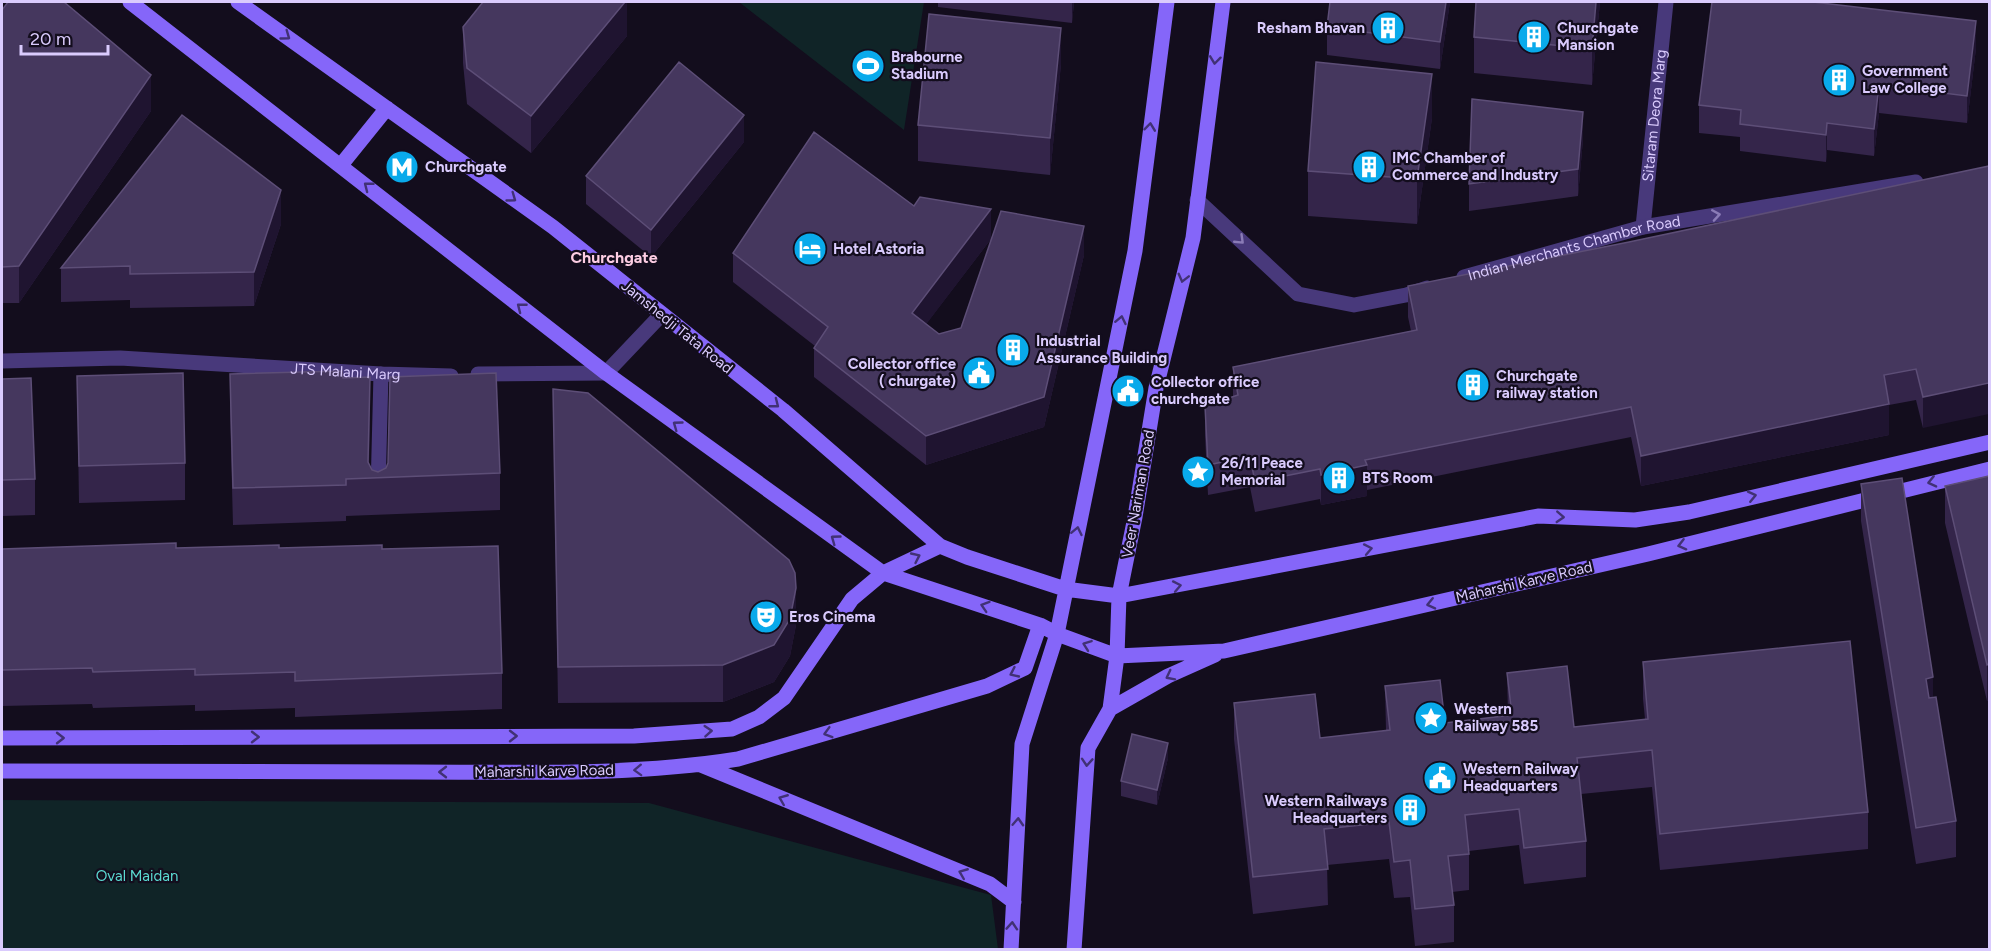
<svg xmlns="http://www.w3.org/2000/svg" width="1991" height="951" font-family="Figtree,sans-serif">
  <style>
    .green { fill: #102427 }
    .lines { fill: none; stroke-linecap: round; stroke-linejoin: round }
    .street { stroke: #48397b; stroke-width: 15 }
    .secondary { stroke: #8566f9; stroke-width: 15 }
    .wall { fill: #34254a }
    .shaded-wall { fill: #1f1430 }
    .building { fill: #45375e; stroke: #5d4e77; stroke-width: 1.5 }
    .oneway { stroke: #413175 }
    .oneway2 { stroke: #8a7bb6 }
    .labels { text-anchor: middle; stroke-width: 4.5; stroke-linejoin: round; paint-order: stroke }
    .poi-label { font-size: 15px; font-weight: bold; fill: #dacbfd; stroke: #130d1d; text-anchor: start }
    .street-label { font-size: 15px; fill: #dacbfd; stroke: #130d1d }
    .park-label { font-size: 15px; fill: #5bd9d1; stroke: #130d1d }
    .neighbourhood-label { font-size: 16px; font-weight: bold; fill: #fdcde3; stroke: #130d1d }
  </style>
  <rect width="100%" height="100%" fill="#130d1d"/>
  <path class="green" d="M739 2H924L904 130Z
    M2 800 649 803 991 895 998 949H2Z"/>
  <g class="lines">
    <g class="street">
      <path d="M1197 200 1298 294 1354 305 1406 295 1427 288"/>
      <path id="s1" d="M1643 227 1666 2"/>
      <path id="s2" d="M1464 277 1643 227 1916 182"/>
      <path id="s3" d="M2 361 120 358 381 374 451 376"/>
      <path d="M478 374 606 373 662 314"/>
      <path d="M378 491 381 374"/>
    </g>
    <path class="secondary" d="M130 2 606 373 883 573 1040 625 1057 634 1117 656 1224 651 1648 554 1990 469
      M238 2 553 227 783 410 940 546 967 557 1065 589 1119 596 1538 516 1635 520 1689 512 1990 442
      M341 165 387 108
      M1110 709 1168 676 1215 655
      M2 738 634 736 732 729 759 717 784 698 852 599 883 573 940 546
      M701 765 990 884 1014 902
      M2 771C140 772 278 772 416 772 523 772 632 776 738 759L987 686 1025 668 1040 625
      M1011 950 1022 744 1057 634 1135 251 1167 2
      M1074 950 1088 748 1110 709 1117 656 1119 596 1135 517 1156 388 1193 238 1223 2"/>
  </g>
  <path class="wall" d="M627 2V36L531 153 467 104 463 63V27Z
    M938 2H1074L1072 23 938 7Z
    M1450 2 1440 69 1327 55V27Z
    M1600 2 1592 85 1474 73V37Z
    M2 10 151 111 19 303H2Z
    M1976 48 1967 123 1879 113 1874 156 1827 150 1826 162 1740 151V137L1699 133V105Z
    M1061 64 1050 175 918 161V125Z
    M1432 118 1417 224 1308 216V171Z
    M1583 139 1578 196 1469 211V184Z
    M744 142 651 257 586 204V176Z
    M1989 166 1923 428 1916 400 1889 405V435L1641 486 1631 437 1367 490V496L1321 505 1320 499 1255 512 1250 487 1208 495 1205 436V406L1233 397V367L1411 331 1408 317V286L1629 242Z
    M914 206 991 239 926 324 939 334 961 328 1084 255 1044 427 926 465 814 377V348L815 346 733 282V253Z
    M281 224 254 306 130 308V300L61 302V268Z
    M230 374 343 378 370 414 369 464 372 470 378 472 500 473V510L346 516V521L233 525 230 411Z
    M77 376 185 463V500L79 503Z
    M2 379 35 479V515L2 516Z
    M553 389 796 625 790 656 774 682 723 702 558 703Z
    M1989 476 1987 701 1945 523V486Z
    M1861 484 1933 697 1956 821V857L1916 864 1861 521Z
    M176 548 382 549 502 673V709L295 717V708L195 711V705L93 708 92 704 2 706V549Z
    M1643 662 1868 812V849L1660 870 1652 787 1581 794 1586 841V877L1524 884 1519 845 1469 851V890L1452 892 1454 905V942L1415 946 1410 897 1394 898 1389 859 1327 865 1328 905 1253 914 1234 739V703L1320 738 1386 731 1385 686 1445 723 1508 715 1507 673 1574 727 1645 719 1643 699Z
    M1168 758 1157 805 1121 796V781Z"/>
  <path class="shaded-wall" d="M625 2H627V36L531 153V116Z
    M1072 2H1074L1072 23Z
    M1446 2H1450L1440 69V42Z
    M1596 2H1600L1592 85V49Z
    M1976 21V48L1967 123V96Z
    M1061 28V64L1050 175V138Z
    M1432 74V118L1417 224V179Z
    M151 75V111L19 303V266Z
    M1879 85V113L1874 156V129Z
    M1583 112V139L1578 196V169Z
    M744 115V142L651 257V230Z
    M1827 123V150L1826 162V135Z
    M281 190V224L254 306V272Z
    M991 209V239L912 343V313Z
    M1084 226V255L1044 427 926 465V436Z
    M370 377V414L368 478Z
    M1989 383V414L1923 428V397Z
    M1889 404V435L1641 486V456Z
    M1367 465V496L1321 505V475Z
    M796 588V625L790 656 774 682 723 702V665Z
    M1989 664V701H1987V665Z
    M1933 677V714L1926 716V679Z
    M1168 743V758L1157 805V790Z"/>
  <path class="building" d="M8 2H64L151 75 19 266 2 267V10Z
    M483 2H625L531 116 467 68 463 27Z
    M1330 2H1446L1440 42 1327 27Z
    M1476 2H1596L1592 49 1474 37Z
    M1712 2H1813L1976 21 1967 96 1879 85 1874 129 1827 123 1826 135 1740 124 1741 110 1699 105Z
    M929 14 1061 28 1050 138 918 125Z
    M679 62 744 115 651 230 586 176Z
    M1316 62 1432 74 1417 179 1308 171Z
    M1472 99 1583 112 1578 169 1469 184Z
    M182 115 281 190 254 272 130 274V266L61 268Z
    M814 132 914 206 920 197 991 209 912 313 939 334 961 328 1001 211 1084 226 1044 397 926 436 814 348 828 327 733 253Z
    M1989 166V383L1923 397 1916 369 1884 375 1889 404 1641 456 1631 407 1365 460 1367 465 1321 475 1320 469 1255 482 1250 456 1208 465 1205 406 1238 395 1233 367 1417 330 1408 286 1629 242Z
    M342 371 343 378 370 377 368 462 372 470 378 472 386 468 388 463 390 377 496 373 500 473 346 479V485L233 488 230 374Z
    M183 373 185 463 79 466 77 376Z
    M31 378 35 479 2 480V379Z
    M553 389 588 393 789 560 795 573 796 588 790 619 774 645 723 665 558 667Z
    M1989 476V664L1987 665 1945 486Z
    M1902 478 1933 677 1926 679 1929 698 1936 697 1956 821 1916 828 1861 484Z
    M176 543V548L279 545V548L382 545V549L498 546 502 673 295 681V672L195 675V669L93 672 92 668 2 670V549Z
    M1850 641 1868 812 1660 834 1652 750 1577 758 1586 841 1524 848 1519 809 1465 815 1469 854 1448 856 1454 905 1415 909 1410 860 1394 862 1389 822 1324 829 1328 869 1253 877 1234 703 1315 694 1320 738 1390 730 1385 686 1440 680 1445 723 1512 715 1507 673 1567 666 1574 727 1648 719 1643 662Z
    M1132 734 1168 743 1157 790 1121 781Z"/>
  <defs><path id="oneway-chevron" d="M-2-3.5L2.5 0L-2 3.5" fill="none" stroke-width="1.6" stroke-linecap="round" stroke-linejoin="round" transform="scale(1.5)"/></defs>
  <g class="oneway">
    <use href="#oneway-chevron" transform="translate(286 36) rotate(36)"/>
    <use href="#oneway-chevron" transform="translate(1215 60) rotate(97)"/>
    <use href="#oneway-chevron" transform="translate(1150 127) rotate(-83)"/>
    <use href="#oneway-chevron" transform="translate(368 186) rotate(-142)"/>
    <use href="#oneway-chevron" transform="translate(512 198) rotate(36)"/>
    <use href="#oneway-chevron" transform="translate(1183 278) rotate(104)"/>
    <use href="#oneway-chevron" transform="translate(521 307) rotate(-142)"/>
    <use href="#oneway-chevron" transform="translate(1121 320) rotate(-78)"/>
    <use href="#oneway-chevron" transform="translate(775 404) rotate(38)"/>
    <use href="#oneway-chevron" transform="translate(677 425) rotate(-144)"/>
    <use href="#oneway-chevron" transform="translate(1932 482) rotate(167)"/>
    <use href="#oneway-chevron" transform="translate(1752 496) rotate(-13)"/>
    <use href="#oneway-chevron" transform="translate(1560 517) rotate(3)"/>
    <use href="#oneway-chevron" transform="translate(1077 531) rotate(-78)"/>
    <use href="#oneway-chevron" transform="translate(835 539) rotate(-144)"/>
    <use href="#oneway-chevron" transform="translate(1682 545) rotate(166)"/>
    <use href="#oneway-chevron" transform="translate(1368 549) rotate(-11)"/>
    <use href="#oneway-chevron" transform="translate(916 557) rotate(-25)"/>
    <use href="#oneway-chevron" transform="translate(1177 586) rotate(-11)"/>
    <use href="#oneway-chevron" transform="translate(1431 604) rotate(167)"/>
    <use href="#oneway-chevron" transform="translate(985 606) rotate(-162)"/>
    <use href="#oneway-chevron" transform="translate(1087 645) rotate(-160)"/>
    <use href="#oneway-chevron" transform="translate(1014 673) rotate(155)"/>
    <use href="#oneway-chevron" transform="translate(1170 676) rotate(153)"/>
    <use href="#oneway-chevron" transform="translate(708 731) rotate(-4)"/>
    <use href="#oneway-chevron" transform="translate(828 733) rotate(164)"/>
    <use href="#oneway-chevron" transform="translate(513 736)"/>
    <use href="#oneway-chevron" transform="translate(255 737)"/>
    <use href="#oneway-chevron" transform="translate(60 738)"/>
    <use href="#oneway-chevron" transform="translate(1087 762) rotate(94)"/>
    <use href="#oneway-chevron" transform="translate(638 770) rotate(178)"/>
    <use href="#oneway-chevron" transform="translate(443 772) rotate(-180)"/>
    <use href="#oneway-chevron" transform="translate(783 799) rotate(-158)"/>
    <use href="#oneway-chevron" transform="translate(1018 822) rotate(-87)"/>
    <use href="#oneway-chevron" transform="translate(963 873) rotate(-158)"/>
    <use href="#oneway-chevron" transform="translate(1012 926) rotate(-86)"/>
  </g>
  <g class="oneway2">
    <use href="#oneway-chevron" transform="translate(1716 215) rotate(-9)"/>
    <use href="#oneway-chevron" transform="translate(1240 240) rotate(44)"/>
  </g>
  <defs>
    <g id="building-disc" transform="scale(1.725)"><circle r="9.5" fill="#09aaeb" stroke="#130d1d"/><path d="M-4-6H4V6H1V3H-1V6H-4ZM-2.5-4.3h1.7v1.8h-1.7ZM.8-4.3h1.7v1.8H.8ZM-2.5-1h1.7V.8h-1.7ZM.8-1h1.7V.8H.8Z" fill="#fff"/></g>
    <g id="stadium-disc" transform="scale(1.725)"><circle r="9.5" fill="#09aaeb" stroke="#130d1d"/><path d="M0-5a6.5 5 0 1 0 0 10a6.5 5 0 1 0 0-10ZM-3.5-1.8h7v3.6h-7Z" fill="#fff"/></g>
    <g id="metro-disc" transform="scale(1.725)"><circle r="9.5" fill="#09aaeb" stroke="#130d1d"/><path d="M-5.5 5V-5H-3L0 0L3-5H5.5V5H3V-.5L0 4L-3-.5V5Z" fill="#fff"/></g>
    <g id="hotel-disc" transform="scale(1.725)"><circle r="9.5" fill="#09aaeb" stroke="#130d1d"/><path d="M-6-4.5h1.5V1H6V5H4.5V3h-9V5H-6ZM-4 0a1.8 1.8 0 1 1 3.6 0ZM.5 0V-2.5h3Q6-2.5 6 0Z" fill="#fff"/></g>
    <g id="civic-disc" transform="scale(1.725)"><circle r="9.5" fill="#09aaeb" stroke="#130d1d"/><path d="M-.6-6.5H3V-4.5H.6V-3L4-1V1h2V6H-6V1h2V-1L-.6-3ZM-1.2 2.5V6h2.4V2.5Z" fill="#fff"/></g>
    <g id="sight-disc" transform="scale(1.725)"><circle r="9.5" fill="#09aaeb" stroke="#130d1d"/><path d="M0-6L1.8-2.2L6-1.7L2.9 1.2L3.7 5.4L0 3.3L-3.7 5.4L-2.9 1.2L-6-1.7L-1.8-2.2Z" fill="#fff"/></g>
    <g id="theatre-disc" transform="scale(1.725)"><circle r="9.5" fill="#09aaeb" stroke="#130d1d"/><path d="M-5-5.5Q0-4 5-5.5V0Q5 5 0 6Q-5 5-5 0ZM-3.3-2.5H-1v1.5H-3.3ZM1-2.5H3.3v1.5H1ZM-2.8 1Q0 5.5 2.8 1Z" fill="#fff"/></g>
  </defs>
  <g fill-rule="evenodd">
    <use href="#building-disc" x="1388" y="28"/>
    <use href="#building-disc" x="1534" y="37"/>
    <use href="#stadium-disc" x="868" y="66"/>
    <use href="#building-disc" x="1839" y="80"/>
    <use href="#metro-disc" x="402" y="167"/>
    <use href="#building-disc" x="1369" y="167"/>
    <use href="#hotel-disc" x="810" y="249"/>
    <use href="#building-disc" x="1013" y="350"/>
    <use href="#civic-disc" x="979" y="373"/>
    <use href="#building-disc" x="1473" y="385"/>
    <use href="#civic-disc" x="1128" y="391"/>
    <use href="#sight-disc" x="1198" y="472"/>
    <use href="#building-disc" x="1339" y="478"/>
    <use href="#theatre-disc" x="766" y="617"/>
    <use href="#sight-disc" x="1431" y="718"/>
    <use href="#civic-disc" x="1440" y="778"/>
    <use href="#building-disc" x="1410" y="810"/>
  </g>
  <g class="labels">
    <g class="poi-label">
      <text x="1365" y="33" text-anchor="end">Resham Bhavan</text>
      <text x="1557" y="33">Churchgate<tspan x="1557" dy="17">Mansion</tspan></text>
      <text x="891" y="62">Brabourne<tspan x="891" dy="17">Stadium</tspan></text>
      <text x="1862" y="76">Government<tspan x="1862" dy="17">Law College</tspan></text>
      <text x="1392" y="163">IMC Chamber of<tspan x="1392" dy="17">Commerce and Industry</tspan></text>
      <text x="425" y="172">Churchgate</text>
      <text x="833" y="254">Hotel Astoria</text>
      <text x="1036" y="346">Industrial<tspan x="1036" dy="17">Assurance Building</tspan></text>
      <text x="956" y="369" text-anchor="end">Collector office<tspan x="956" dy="17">( churgate)</tspan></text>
      <text x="1496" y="381">Churchgate<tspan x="1496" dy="17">railway station</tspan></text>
      <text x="1151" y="387">Collector office<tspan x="1151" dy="17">churchgate</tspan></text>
      <text x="1221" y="468">26/11 Peace<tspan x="1221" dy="17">Memorial</tspan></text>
      <text x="1362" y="483">BTS Room</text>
      <text x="789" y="622">Eros Cinema</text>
      <text x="1454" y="714">Western<tspan x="1454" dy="17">Railway 585</tspan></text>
      <text x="1463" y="774">Western Railway<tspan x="1463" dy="17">Headquarters</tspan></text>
      <text x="1387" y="806" text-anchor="end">Western Railways<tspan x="1387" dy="17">Headquarters</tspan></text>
    </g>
    <g class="street-label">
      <text dy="5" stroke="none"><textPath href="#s1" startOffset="112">Sitaram Deora Marg</textPath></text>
      <text dy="5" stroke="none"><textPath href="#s2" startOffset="114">Indian Merchants Chamber Road</textPath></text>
      <text transform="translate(677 327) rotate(39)" y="5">Jamshedji Tata Road</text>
      <text dy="5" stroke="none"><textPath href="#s3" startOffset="344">JTS Malani Marg</textPath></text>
      <text transform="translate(1138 494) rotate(-80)" y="5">Veer Nariman Road</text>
      <text transform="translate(1524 582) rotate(-13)" y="5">Maharshi Karve Road</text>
      <text transform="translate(544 771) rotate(-1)" y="5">Maharshi Karve Road</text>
    </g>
    <g class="park-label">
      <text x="137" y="881">Oval Maidan</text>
    </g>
    <g class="neighbourhood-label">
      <text x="614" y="263">Churchgate</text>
    </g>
  </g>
  <rect width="1991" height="951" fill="none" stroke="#dacbfd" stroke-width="6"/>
  <path d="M21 45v9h87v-9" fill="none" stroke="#dacbfd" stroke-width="3"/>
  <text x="30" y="45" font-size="18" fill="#dacbfd" stroke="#130d1d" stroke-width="4.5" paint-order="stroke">20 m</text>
</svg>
